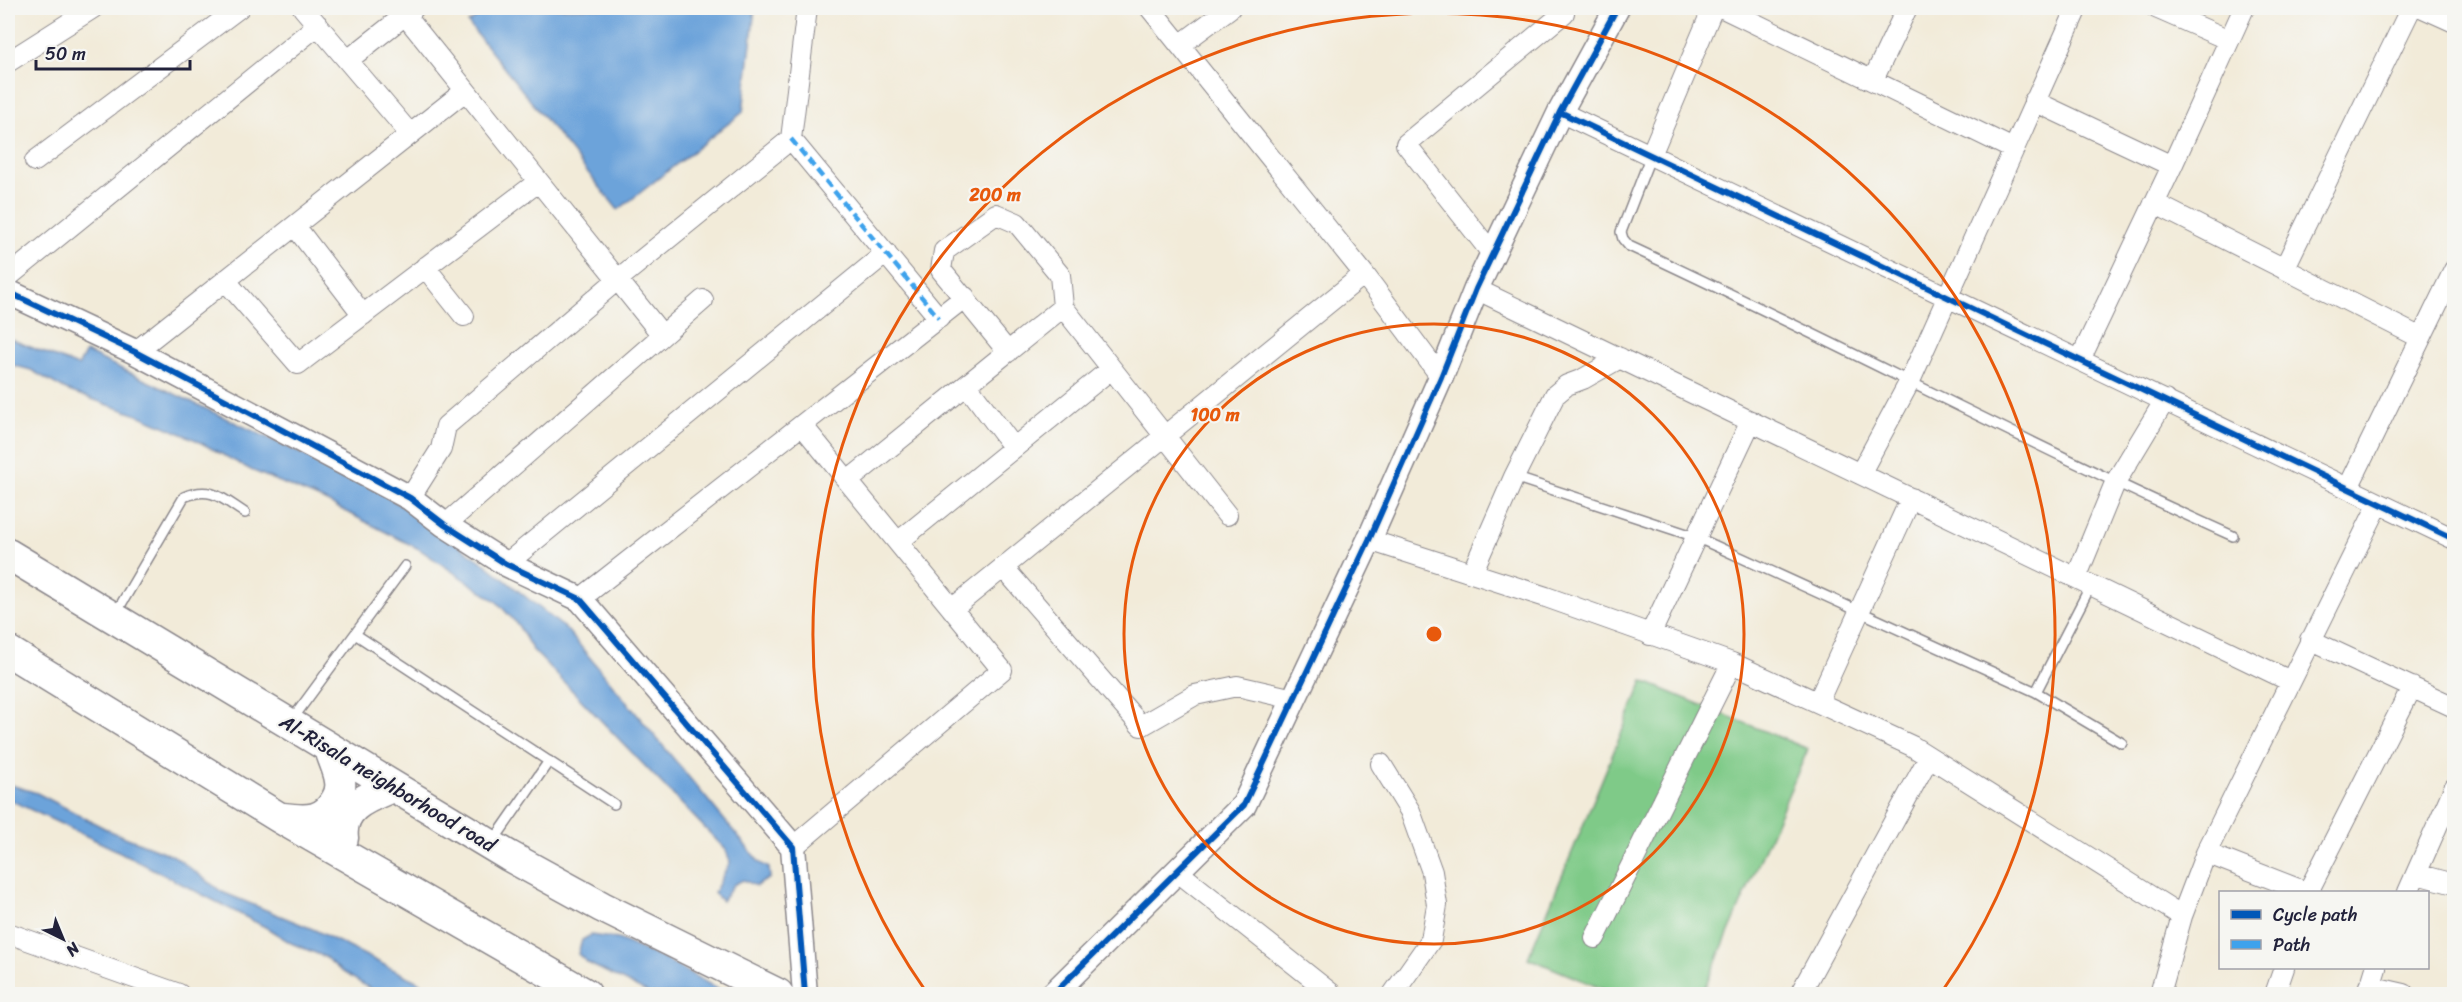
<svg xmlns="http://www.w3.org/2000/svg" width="2462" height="1002" font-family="Sriracha,sans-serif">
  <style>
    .green { fill: #7fca88; stroke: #507662; stroke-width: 1.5 }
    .water { fill: #6ca3da; stroke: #47628a; stroke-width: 1.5 }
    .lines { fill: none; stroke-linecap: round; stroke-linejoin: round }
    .service-casing { stroke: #8a868a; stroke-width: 12 }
    .minor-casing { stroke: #8a868a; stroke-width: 22 }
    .tertiary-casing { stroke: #8a868a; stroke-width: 27 }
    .primary-casing { stroke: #8a868a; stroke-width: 33 }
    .service { stroke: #fff; stroke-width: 9 }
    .minor { stroke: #fff; stroke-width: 20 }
    .tertiary { stroke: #fff; stroke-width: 24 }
    .primary { stroke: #fff; stroke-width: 30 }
    .quiet { stroke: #3ea2ec; stroke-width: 4.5; stroke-dasharray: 9 4.5; stroke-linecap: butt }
    .cycleway-casing { stroke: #f6f6f2; stroke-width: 10 }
    .cycleway { stroke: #0057b8; stroke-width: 6 }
    .ring { fill: none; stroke: #e8590c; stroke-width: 3 }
    .labels { text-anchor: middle; stroke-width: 4.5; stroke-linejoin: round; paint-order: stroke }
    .street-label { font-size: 20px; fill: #22223b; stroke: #f6f6f2 }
    .centre { fill: #e8590c; stroke: #f6f6f2; stroke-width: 3 }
    .ring-label { font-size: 18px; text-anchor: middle; font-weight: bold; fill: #e8590c; stroke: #f6f6f2; stroke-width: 4.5; stroke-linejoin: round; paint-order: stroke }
  </style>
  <rect width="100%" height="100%" fill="#f6f6f2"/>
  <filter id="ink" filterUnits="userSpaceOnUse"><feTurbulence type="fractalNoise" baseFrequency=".0167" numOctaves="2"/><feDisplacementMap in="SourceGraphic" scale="12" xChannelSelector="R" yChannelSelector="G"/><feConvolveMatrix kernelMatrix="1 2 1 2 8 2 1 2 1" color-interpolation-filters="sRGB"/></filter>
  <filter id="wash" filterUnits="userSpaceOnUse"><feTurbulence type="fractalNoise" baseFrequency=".008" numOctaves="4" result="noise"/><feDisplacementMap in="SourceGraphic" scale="24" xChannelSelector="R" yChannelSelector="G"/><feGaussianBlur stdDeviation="1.35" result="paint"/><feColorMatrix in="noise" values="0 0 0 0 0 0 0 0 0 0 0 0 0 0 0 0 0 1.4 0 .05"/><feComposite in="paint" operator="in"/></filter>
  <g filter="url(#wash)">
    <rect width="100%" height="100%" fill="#f2ebd9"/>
    <path class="green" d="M1643 681 1808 749 1702 994H1615L1528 958Z"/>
    <path class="water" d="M491 8H755L743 112 618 210 468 23Z
      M8 338 78 366 86 352 378 490 484 563 567 630 760 863 769 868 770 878 756 886 743 880 733 885 722 901 714 893 730 862 726 850 532 649 518 625 497 602 419 549 323 500 251 470 196 440 143 417 66 390 31 370 8 364Z
      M8 784 37 793 112 832 174 856 222 892 315 930 442 994H379L341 971 325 957 291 943 267 928 116 850 8 799Z
      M591 935 618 939 668 961 727 994H650L588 963 578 954 582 940Z"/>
  </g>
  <g filter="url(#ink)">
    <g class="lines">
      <g class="service-casing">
        <path id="service" d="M1651 155 1621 232 1623 239 1629 246C1832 340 2029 445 2233 536
          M1514 477 1696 537 2036 692 2122 743
          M116 613 184 497C211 485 223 499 245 513
          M355 634 614 804
          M2036 692 2091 585
          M291 721 405 566
          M492 843 549 761"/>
      </g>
      <g class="minor-casing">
        <path id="minor" d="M303 8 410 134
          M1150 8 1364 274 1441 377
          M1723 8 2013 149
          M2156 8 2229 40
          M2423 8 2454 22
          M405 15 662 335
          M1180 45 1230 8
          M348 60 414 8
          M8 62 93 8
          M1873 80 1907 8
          M2034 101 2172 166
          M1560 112 2454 539
          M791 139 939 318
          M1651 155 1713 8
          M35 161 239 8
          M2154 203 2421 338
          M295 226 363 315
          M1494 256 1406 144 1564 13 1560 8
          M425 267 464 316
          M2284 269 2411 8
          M8 277 318 25
          M225 280 298 364 538 182
          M1476 289 2290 681
          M135 352 465 91
          M1008 352 941 270 944 251 996 214 1017 223 1060 275 1063 307 1227 515
          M2080 360 2172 166 2244 8
          M967 385 1014 448
          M1860 474 1910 381 2077 8
          M848 481 1063 307
          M2348 488 2454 270
          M410 498 441 449 446 426 617 280 791 139 807 8
          M445 525 703 300
          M1369 540 1546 597 1732 663 1912 746 2182 916
          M898 542 1111 369
          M506 564 886 253
          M1003 567 1141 726 1195 695 1237 686 1294 699
          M1472 573 1514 477 1555 395 1567 385 1583 379 1620 358
          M2076 578 2115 483 2165 400
          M580 599 965 297
          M952 609 1364 274
          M1650 635 1751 421
          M2310 640 2454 707
          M1818 702 1911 498
          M1381 764 1410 811 1432 872 1437 905 1431 940 1393 994
          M793 847 1002 670 802 425
          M2206 853 2306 892
          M1178 872 1332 994
          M2417 874 2454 884
          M2308 892 2412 687
          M2408 892 2454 788
          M8 933 179 994
          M1595 938 1732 663
          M2369 986 2404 994
          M1800 994 1929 757
          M2160 994 2182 916 2206 853 2379 503
          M2275 994 2284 968
          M2368 994 2376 968"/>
      </g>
      <g class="tertiary-casing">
        <path id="tertiary" d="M8 292 135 352 410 498 445 525 506 564 580 599 793 847 805 994
          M1053 994 1244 805 1369 540 1441 377 1476 289 1560 112 1617 8"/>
      </g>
      <g class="primary-casing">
        <path id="primary" d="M8 554 509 856 602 907 778 994
          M8 651 280 818 586 994
          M283 818C307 821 324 822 336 800 339 795 341 787 340 781 339 771 333 760 330 749
          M343 838C339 806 369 797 392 787"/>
      </g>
      <use href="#service" class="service"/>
      <use href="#minor" class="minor"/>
      <use href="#tertiary" class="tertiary"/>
      <use href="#primary" class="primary"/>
      <path class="quiet" d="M791 139 939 318"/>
      <g class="cycleway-casing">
        <path id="cycleway" d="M1560 112 2454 539
          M8 292 135 352 410 498 445 525 506 564 580 599 793 847 805 994
          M1053 994 1244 805 1369 540 1441 377 1476 289 1560 112 1617 8"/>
      </g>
      <use href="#cycleway" class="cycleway"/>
    </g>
  </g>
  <g class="ring">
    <circle cx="1434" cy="634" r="310"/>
    <path d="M925 990A621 621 0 1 1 1943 990"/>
  </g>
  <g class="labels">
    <g class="street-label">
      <text transform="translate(388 783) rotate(31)" y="7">Al-Risala neighborhood road</text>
    </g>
  </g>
  <circle cx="1434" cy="634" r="9" class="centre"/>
  <g class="ring-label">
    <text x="995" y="201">200 m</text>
    <text x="1215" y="421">100 m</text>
  </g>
  <rect width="2462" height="1002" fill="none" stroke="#f6f6f2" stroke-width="30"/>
  <rect x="2219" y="891" width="210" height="78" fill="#f6f6f2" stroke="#a1a1a9" stroke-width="1.5"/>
  <rect x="2231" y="910" width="30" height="9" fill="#0057b8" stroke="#a1a1a9" stroke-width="1.5"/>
  <text x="2273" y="921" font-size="18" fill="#22223b">Cycle path</text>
  <rect x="2231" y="940" width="30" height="9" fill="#3ea2ec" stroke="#a1a1a9" stroke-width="1.5"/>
  <text x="2273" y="951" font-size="18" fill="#22223b">Path</text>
  <g transform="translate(63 939) rotate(137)" stroke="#f6f6f2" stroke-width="4.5" paint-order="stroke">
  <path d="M0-4.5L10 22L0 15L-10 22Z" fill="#22223b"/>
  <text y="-9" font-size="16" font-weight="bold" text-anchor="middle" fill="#22223b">N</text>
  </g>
  <path d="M36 60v9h154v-9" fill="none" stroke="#22223b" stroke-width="3"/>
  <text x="45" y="60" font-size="18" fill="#22223b" stroke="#f6f6f2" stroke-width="4.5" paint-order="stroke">50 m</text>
</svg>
